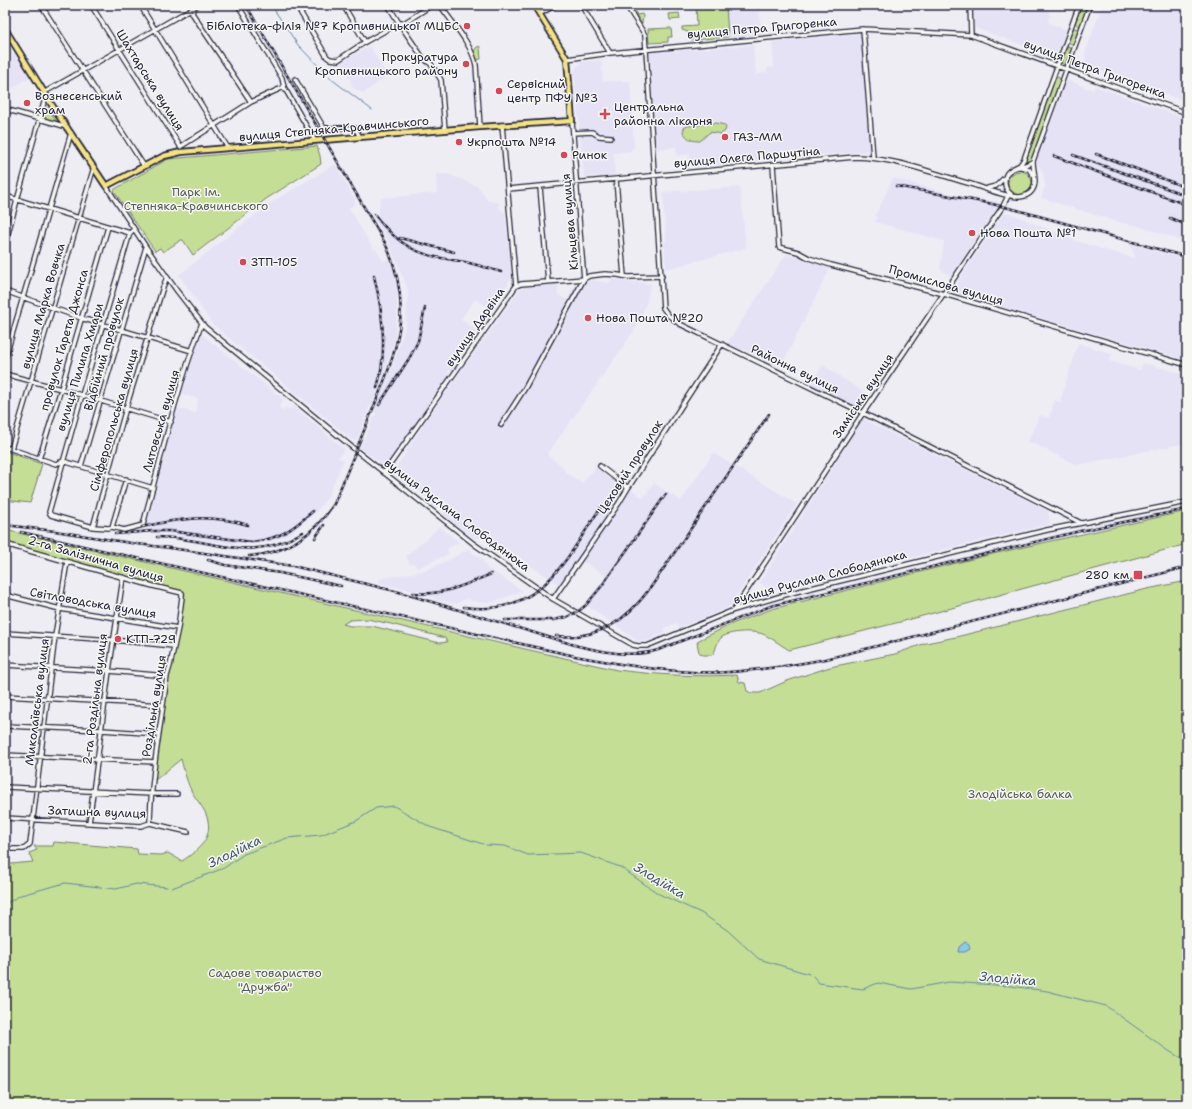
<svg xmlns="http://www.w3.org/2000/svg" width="1192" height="1109" font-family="'Shantell Sans',sans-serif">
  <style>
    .built { fill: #e5e2f6 }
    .green { fill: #c5de95; stroke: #748068; fill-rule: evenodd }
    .water { fill: #8acaeb; stroke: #6087a5 }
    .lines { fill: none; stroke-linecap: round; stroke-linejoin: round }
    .stream { stroke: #6087a5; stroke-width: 1 }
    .minor-casing { stroke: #22223b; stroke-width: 6 }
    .major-casing { stroke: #22223b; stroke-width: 8 }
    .minor { stroke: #f6f6f2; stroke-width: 3.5 }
    .major { stroke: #f4e382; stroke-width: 4.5 }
    .rail-casing { stroke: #22223b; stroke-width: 2.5 }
    .rail { stroke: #f6f6f2; stroke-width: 1; stroke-dasharray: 3; stroke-linecap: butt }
    .poi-dot { fill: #d1495b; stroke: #f6f6f2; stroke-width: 1.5 }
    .labels { text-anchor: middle; stroke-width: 3; stroke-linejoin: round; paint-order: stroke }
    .poi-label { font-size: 12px; fill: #22223b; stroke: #f6f6f2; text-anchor: start }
    .street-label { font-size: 12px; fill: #22223b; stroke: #f6f6f2 }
    .park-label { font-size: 12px; fill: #535a56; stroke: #f6f6f2 }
    .water-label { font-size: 13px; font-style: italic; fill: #415470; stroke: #f6f6f2 }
  </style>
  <rect width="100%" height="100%" fill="#eeedf4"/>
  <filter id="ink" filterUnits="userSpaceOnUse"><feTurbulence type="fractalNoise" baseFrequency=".025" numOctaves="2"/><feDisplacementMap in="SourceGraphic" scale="8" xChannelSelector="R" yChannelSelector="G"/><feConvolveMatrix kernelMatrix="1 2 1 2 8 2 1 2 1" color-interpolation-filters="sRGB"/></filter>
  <g filter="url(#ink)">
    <path class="built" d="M726 5H759L761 35 728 37Z
      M973 5H1042L1048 8 1050 15 1048 19 1049 23 1066 30 1056 57 975 28Z
      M1102 5H1187V102L1083 65 1086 57H1084Z
      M860 33 870 151 691 167 689 154 677 156 676 147 656 150 650 53 753 45 756 75 767 72V68L774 67 772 42Z
      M5 36 15 50 5 56Z
      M370 46 387 76 364 93 352 87 350 79 340 63Z
      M15 51 31 76 9 90H5V57Z
      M601 60 603 81H630L634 148H632V151L614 153 615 175 584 177 574 71 581 62Z
      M1067 80 1093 90 1095 86 1187 119V246L1172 237 1138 226 1118 222 1041 198 1045 186 1044 178 1041 169 1036 162Z
      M335 164 355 200V204L349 208 374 250 376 249 383 261 389 259 391 262 399 291 397 295V317L395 337 388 362 372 406 370 405 357 440 354 441 213 325 179 275 267 205Z
      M436 174H448L479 187 487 200 499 203 498 208 505 213 512 276 507 286 495 305 492 303 488 307 475 299 461 319 477 331 448 372 449 376 385 466 360 448 376 413 373 412 393 365 400 343 406 324 408 290 388 241 374 218 378 215 381 198 437 193Z
      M893 178 969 199 970 197 998 202 996 209 951 276 940 269 944 241 875 222 877 217 875 216Z
      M740 187 746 248 666 269 664 242 666 241 663 192Z
      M1010 213 1073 240 1136 259 1130 244 1187 260V360L951 292 1003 214Z
      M786 254 830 268 781 367 743 349 742 350 727 343Z
      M612 279 651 284 647 299H648L637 326 625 344 547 455 562 466 565 472 582 483 590 473 591 474 596 467 615 483 620 489 619 500 561 586 484 534 479 538 477 537 476 539 443 514 450 505 441 498 436 505 393 472 427 419 521 288 560 283 557 294 567 300 577 282 593 280 609 283Z
      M201 334 283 399 279 408 284 410 285 407 290 410 293 406 345 449 338 458 344 460 331 489 328 497 315 513 290 534 269 542 256 544 235 543 233 544 154 532 145 533 177 408 196 413 198 399 182 394 199 337Z
      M1078 343 1112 354 1109 361 1140 370 1143 363 1187 375V443L1077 465 1028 441 1040 415 1049 418 1055 400 1060 402Z
      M823 365 869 396 860 409 810 384Z
      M863 419 1048 511 1050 524 773 591 762 585 760 582Z
      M713 453 797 504 729 607 678 628 676 623 664 628 665 632 657 635 651 640 639 642 585 604 606 576 583 561 630 489 643 498 654 483 681 501Z
      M439 526 459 542 447 549 449 554 417 568 414 563 410 565 406 556 430 536Z
      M468 549 481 558 487 568 523 591 489 603 471 601 469 598 459 602 458 604 436 600 433 597 414 594V591L379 583V579L427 570 451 559Z"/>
    <path class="green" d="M632 5H639V6H632L637 15 642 14 643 16 642 24 630 6Z
      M696 5H726L728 37 691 40 690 35H688V32L682 30V27L697 26Z
      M1082 5H1087L1081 25 1079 26 1075 23Z
      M679 13 680 19 670 20 669 14Z
      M671 28 672 37H668V42L649 43 648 29Z
      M1075 28 1079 30 1074 43 1072 44 1068 42 1073 29Z
      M479 46 480 47 481 59 477 60 474 51 476 48Z
      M1068 46 1071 47 1072 50 1067 63 1064 65 1061 63Z
      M1058 77 1061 80 1032 160 1027 163 1026 161 1055 78Z
      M47 107 57 122 46 119 44 117Z
      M716 123 725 125 726 128 725 131 721 134 710 132 700 141C691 141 688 139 683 132L684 128 687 126Z
      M317 146 320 156 321 164 266 199 193 255 183 240H181L163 252 160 248 155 251 114 191 115 189 168 159Z
      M1008 183a12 12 0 1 1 24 0a12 12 0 1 1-24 0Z
      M5 451 42 464 30 503 5 500Z
      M1187 511V544L904 621 789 650C781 645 773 639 765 635 756 630 731 631 722 637 715 643 717 651 712 655H702L699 652 697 643 699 640 734 623 772 609 988 555Z
      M5 530 617 670C657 675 697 677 737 675L739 682 745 683 747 691 751 693H760L787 681 830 667 895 654 926 643 956 637 1147 589 1187 581V1104H10L5 1103V863L11 864 33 862 29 853 37 850 34 846H53L54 842 137 849 138 854 161 855 168 853 182 861C200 849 216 836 205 812 202 806 197 800 193 794 187 783 184 771 181 759L154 781 169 678 174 657 185 593 5 543ZM367 619 391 624 445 638 447 642 440 643 372 626H350L343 624 350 620Z"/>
    <path class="water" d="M965 942 969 944 970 949 965 952H958L959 947Z"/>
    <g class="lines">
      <path class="stream" d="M271 5 298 45 330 78 372 110
        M486 845 505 846 528 855 581 853 620 867 659 894 701 913 727 930 759 959 809 974
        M172 888 224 868 244 854 287 838 321 835 356 821 376 808 394 806 430 827 483 844
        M5 904 21 895 65 883 116 889 136 884 167 887
        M813 976 819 983 863 989 878 983 911 989 949 982 1010 986 1047 991 1106 1006 1169 1051 1187 1062"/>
      <g class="minor-casing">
        <path id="minor" d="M41 5 144 166
          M91 5 180 146
          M140 5 228 148
          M193 5 194 7 192 13 251 102
          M238 5 282 78 284 87 315 141
          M296 5 327 57 330 59 338 60 365 42 399 23H404L432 5
          M343 5 365 42
          M388 5 399 23 423 58 431 64 441 80 445 130
          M440 5C453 24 471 43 476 65L480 127
          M581 5 610 53
          M626 5 645 35 663 308 668 315 680 324 863 413 1081 523
          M970 5 971 35
          M539 14 556 5
          M863 29 873 157
          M567 59 610 53 863 29 971 35 1187 113
          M295 79 324 128H355L360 137
          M45 92 198 5
          M5 109 67 127
          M573 133 592 132 599 136 611 137
          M180 147 251 102 284 87
          M773 165 779 247 798 252 809 258 831 265 944 294 1187 365
          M1021 167 1029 169 1032 174
          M1012 169 1020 165 1024 159 1079 5
          M616 180 624 276
          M106 186 146 247 177 291 205 327 358 452 474 544 553 599 633 645 638 646H647L734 610 795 592 1047 530 1187 502
          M540 187 548 282
          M988 188 996 186 1004 178
          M508 189 855 157C896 158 935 174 974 185 988 190 1004 196 1018 197 1022 197 1026 196 1030 193 1039 185 1033 172 1033 161L1090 5
          M1011 194C1007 191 1005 188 1005 183 1003 164 1024 169 1033 161
          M5 196 130 233
          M134 229 130 233 82 395 49 512 51 515 93 527 109 528 112 527 124 530 143 525C161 457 177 388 202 323
          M5 244 46 95
          M516 286 521 284 584 279 589 276 605 274 618 275 628 277 662 276
          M5 291 81 318 192 351
          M5 359 71 133
          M5 374 61 389 171 422
          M501 425 525 388 584 279 580 232 572 121
          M5 447 56 464 63 461 153 488
          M11 449 94 167
          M39 459 61 389 108 227
          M81 466 146 247
          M600 466 628 488
          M384 473 516 286 502 125
          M93 527 126 408 163 287 167 277
          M112 527 126 479
          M5 544 153 586 182 593V597L178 628 170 666 167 676C161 725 151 774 150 823
          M5 595 60 609 178 628
          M553 599 619 503 628 488 722 344
          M734 610 863 413 1003 206 1009 194
          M5 633 113 640 173 646
          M5 665 109 671 167 676
          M5 696 163 705
          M5 726 102 730 159 734
          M5 755 155 762
          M5 787 151 794H177
          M5 818 141 826 150 823 188 832
          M89 823 109 671 123 578
          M5 849H24L30 844 55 636 67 562"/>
      </g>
      <g class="major-casing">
        <path id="major" d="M5 29 55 110 106 186 164 156 181 152 480 127 572 121 567 59 534 5"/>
      </g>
      <use href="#minor" class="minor"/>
      <use href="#major" class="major"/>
      <g class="rail-casing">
        <path id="rail" d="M246 5 385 243C416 309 396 353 370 416 358 445 346 474 334 504 314 534 287 554 249 556
          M1096 154 1177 184 1187 190
          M1073 155 1177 192 1187 197
          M1054 156 1187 205
          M896 186 988 203 1017 210 1187 257
          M374 214C399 247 419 256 459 261 473 263 487 268 501 272
          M1170 218 1187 225
          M400 238 454 252
          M374 276C383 312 388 351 377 388
          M379 405 410 357 418 341 425 308
          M5 525 55 531 137 544 170 548 293 566 399 592 578 646C604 652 632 658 658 650L771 606 1080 531 1187 509
          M142 527C180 518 211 514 248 525
          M21 532 575 656C625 665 678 675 729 672 762 670 794 665 826 659L1187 567
          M115 534 153 531H170L252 542C280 539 293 529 313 511
          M157 537C213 537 247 566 303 532
          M315 538 324 525
          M208 560 225 565 280 573 341 586
          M413 593C442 596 465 585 491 574
          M464 607C541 618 565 560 601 507
          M505 620H554L567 617 580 610 586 605 601 587 666 494
          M556 636C600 640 627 620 651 587L769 414"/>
      </g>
      <use href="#rail" class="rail"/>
    </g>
  </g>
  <g class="poi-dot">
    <circle cx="467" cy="26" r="4"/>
    <circle cx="466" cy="64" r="4"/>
    <circle cx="499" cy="91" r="4"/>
    <circle cx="27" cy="103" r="4"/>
    <path d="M603 108h4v4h4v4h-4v4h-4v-4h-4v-4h4z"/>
    <circle cx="725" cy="137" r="4"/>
    <circle cx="459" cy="142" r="4"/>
    <circle cx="564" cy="155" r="4"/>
    <circle cx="972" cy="233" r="4"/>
    <circle cx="243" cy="262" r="4"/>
    <circle cx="588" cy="318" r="4"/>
    <rect x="1133" y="570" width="10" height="10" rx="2"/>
    <circle cx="118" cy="639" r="4"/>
  </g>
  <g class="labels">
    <g class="poi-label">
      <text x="459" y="30" text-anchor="end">Бібліотека-філія №7 Кропивницької МЦБС</text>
      <text x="458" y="61" text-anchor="end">Прокуратура<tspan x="458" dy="14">Кропивницького району</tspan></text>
      <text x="507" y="88">Сервісний<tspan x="507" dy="14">центр ПФУ №3</tspan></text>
      <text x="35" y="100">Вознесенський<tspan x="35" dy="14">храм</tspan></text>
      <text x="614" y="111">Центральна<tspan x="614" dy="14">районна лікарня</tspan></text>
      <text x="733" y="141">ГАЗ-ММ</text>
      <text x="467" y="146">Укрпошта №14</text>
      <text x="572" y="159">Ринок</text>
      <text x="980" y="237">Нова Пошта №1</text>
      <text x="251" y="266">ЗТП-105</text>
      <text x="596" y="322">Нова Пошта №20</text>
      <text x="1129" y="579" text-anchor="end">280 км</text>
      <text x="126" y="643">КТП-729</text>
    </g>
    <g class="street-label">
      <text transform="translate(762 28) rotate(-5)" y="4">вулиця Петра Григоренка</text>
      <text transform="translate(1095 69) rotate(20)" y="4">вулиця Петра Григоренка</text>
      <text transform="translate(150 80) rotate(58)" y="4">Шахтарська вулиця</text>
      <text transform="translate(334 129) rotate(-5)" y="4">вулиця Степняка-Кравчинського</text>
      <text transform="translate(747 157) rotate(-5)" y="4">вулиця Олега Паршутіна</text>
      <text transform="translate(570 222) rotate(-95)" y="4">Кільцева вулиця</text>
      <text transform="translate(946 285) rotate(16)" y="4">Промислова вулиця</text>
      <text transform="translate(43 306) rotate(-74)" y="4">вулиця Марка Вовчка</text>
      <text transform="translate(475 327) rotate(-55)" y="4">вулиця Дарвіна</text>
      <text transform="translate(64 340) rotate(-74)" y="4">провулок Ґарета Джонса</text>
      <text transform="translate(104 354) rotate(-74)" y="4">Відбійний провулок</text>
      <text transform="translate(80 367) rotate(-73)" y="4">вулиця Пилипа Хмари</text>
      <text transform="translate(795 369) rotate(26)" y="4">Районна вулиця</text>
      <text transform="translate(863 396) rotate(-56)" y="4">Заміська вулиця</text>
      <text transform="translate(114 420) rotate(-74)" y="4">Сімферопольська вулиця</text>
      <text transform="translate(161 421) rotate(-74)" y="4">Литовська вулиця</text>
      <text transform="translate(630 467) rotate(-57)" y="4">Цеховий провулок</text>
      <text transform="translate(457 515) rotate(37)" y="4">вулиця Руслана Слободянюка</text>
      <text transform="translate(96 559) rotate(16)" y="4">2-га Залізнична вулиця</text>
      <text transform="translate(820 577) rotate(-15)" y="4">вулиця Руслана Слободянюка</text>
      <text transform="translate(93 603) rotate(10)" y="4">Світловодська вулиця</text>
      <text transform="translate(95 699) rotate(-83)" y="4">2-га Роздільна вулиця</text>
      <text transform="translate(37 702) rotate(-83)" y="4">Миколаївська вулиця</text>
      <text transform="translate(154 706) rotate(-81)" y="4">Роздільна вулиця</text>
      <text transform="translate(97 812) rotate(2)" y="4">Затишна вулиця</text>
    </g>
    <g class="park-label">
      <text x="196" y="196">Парк ім.<tspan x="196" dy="14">Степняка-Кравчинського</tspan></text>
      <text x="1020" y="798">Злодійська балка</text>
      <text x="265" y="977">Садове товариство<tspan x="265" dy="14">"Дружба"</tspan></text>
    </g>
    <g class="water-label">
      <text transform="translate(234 851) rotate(-26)" y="5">Злодійка</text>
      <text transform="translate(660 880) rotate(31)" y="5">Злодійка</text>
      <text transform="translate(1008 978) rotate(5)" y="5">Злодійка</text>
    </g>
  </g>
  <rect width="1192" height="1109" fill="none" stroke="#f6f6f2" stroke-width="20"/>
  <rect x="10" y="10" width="1172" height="1089" fill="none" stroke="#22223b" stroke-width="1.5" filter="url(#ink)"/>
</svg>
